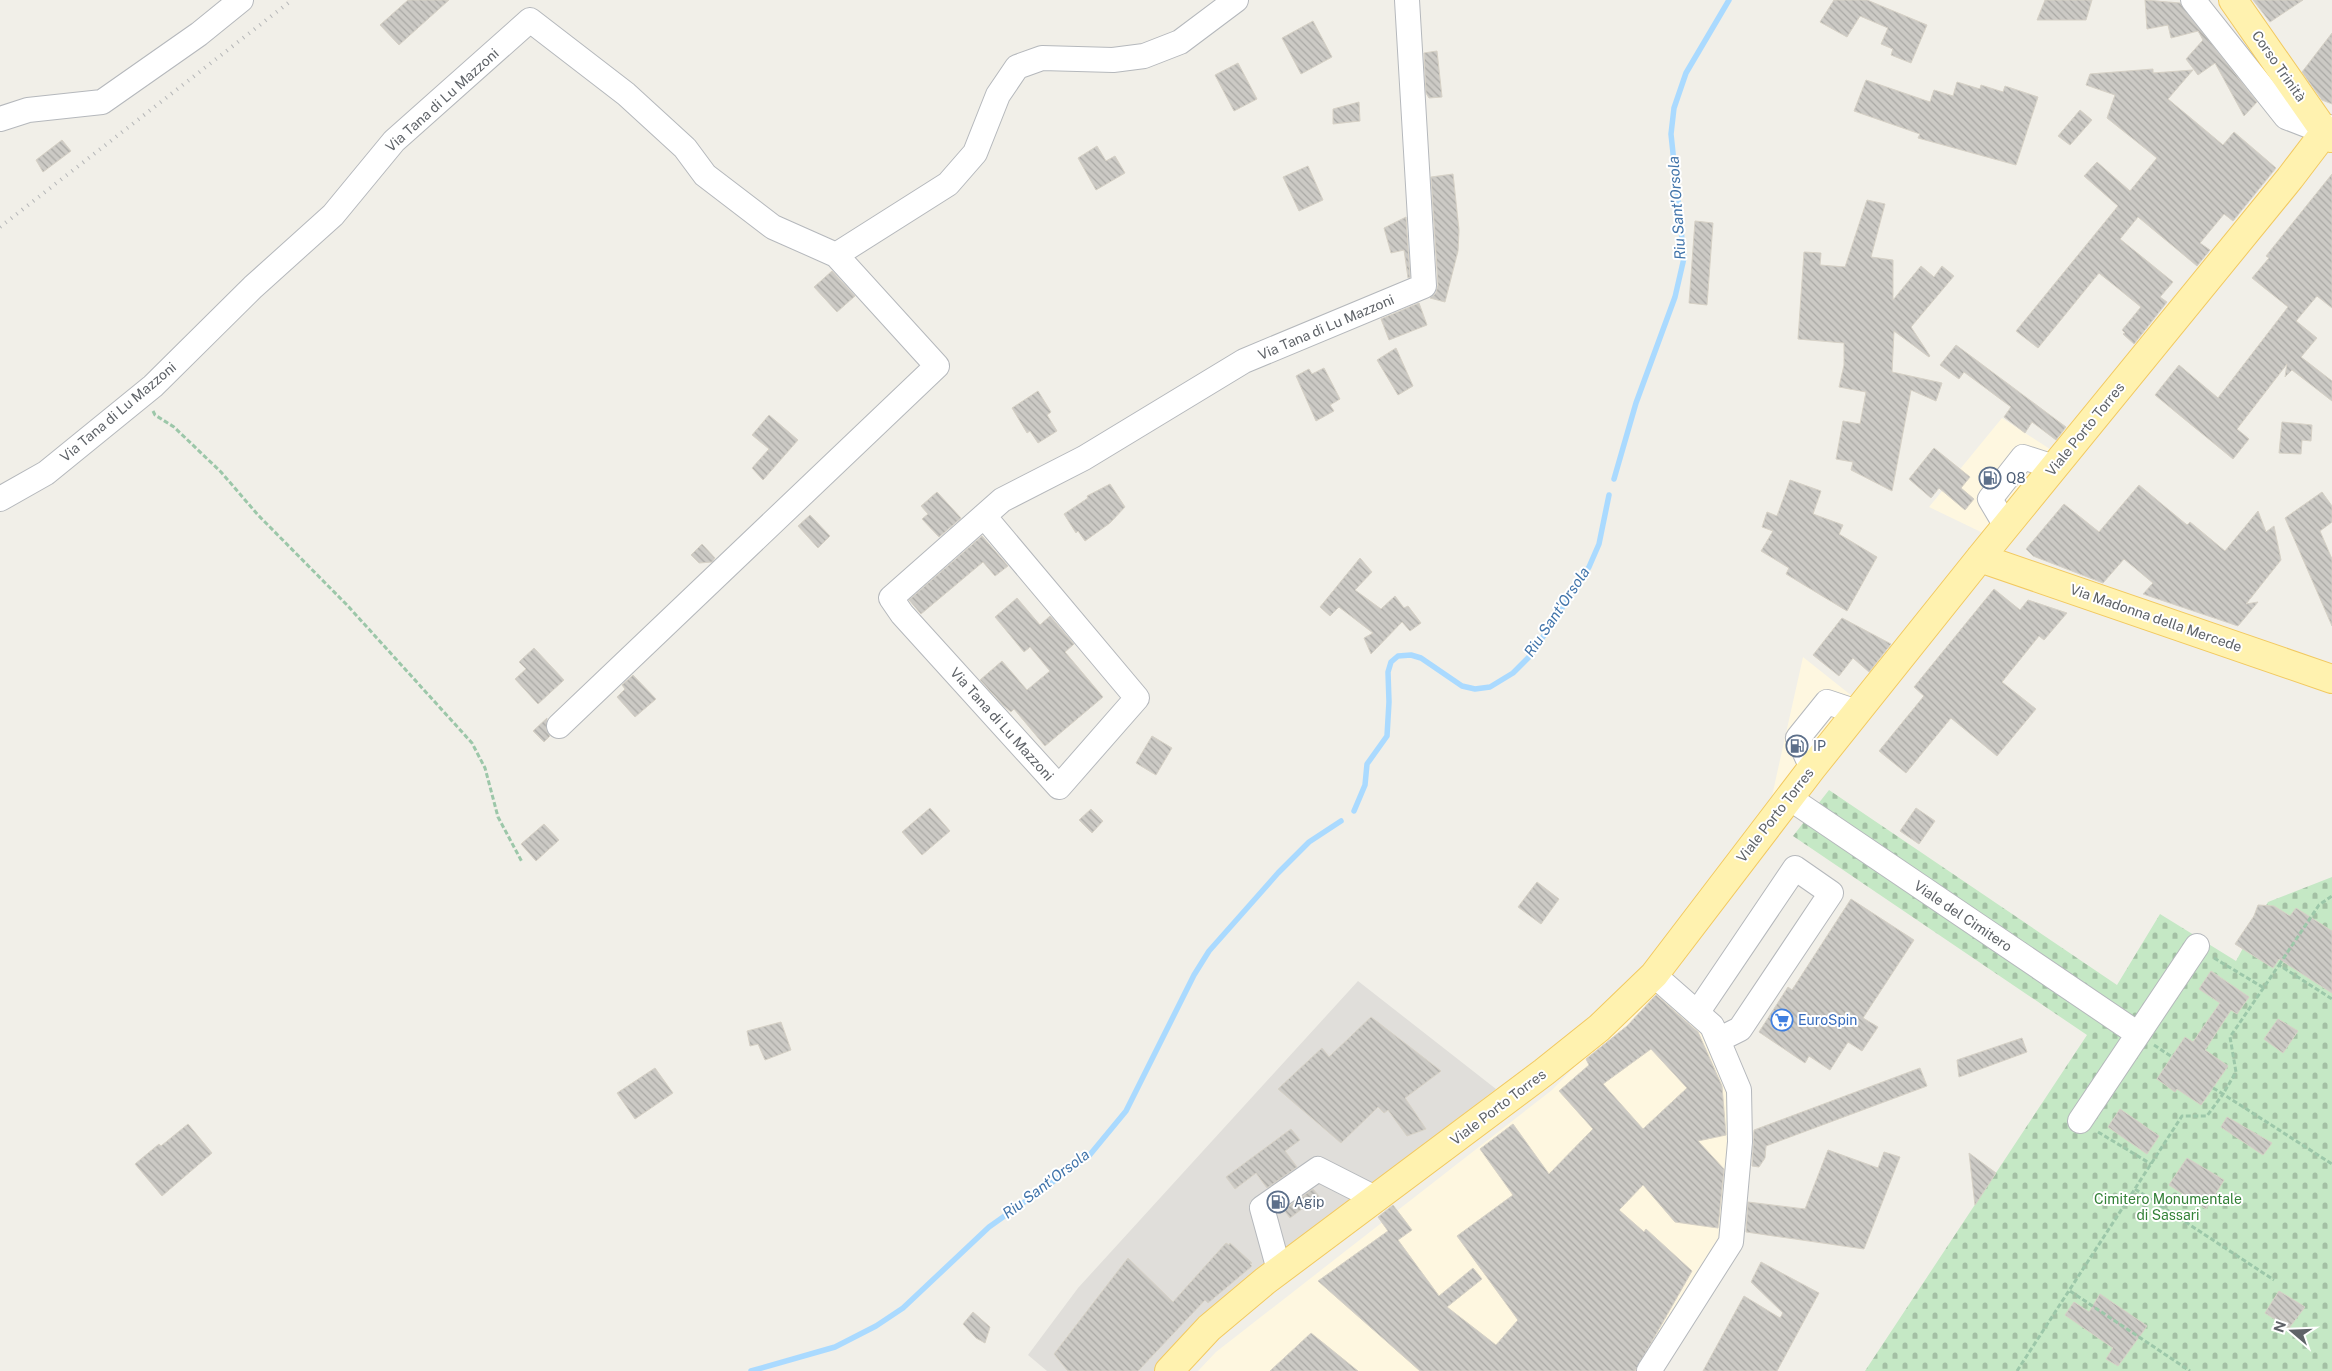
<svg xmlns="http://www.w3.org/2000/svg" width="2332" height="1371" font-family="'Public Sans',sans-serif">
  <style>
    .commercial { fill: #fef7e0 }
    .industrial { fill: #e0deda }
    .cemetery { fill: url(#cemetery-stones) }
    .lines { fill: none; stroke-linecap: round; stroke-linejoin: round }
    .stream { stroke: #aadaff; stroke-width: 5.5 }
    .building { fill: url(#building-back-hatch); stroke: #d6d1c6; fill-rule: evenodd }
    .minor-casing { stroke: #b5b8bc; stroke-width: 26 }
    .major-casing { stroke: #f2c960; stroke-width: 30 }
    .path { stroke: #9cc7a9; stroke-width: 3; stroke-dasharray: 5 2.5; stroke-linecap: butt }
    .minor { stroke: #fff; stroke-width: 24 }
    .major { stroke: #fff2af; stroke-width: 28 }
    .rail { stroke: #b6b7b8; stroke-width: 4; stroke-dasharray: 1 6; stroke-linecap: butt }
    .labels { text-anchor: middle; stroke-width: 4; stroke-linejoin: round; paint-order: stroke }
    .street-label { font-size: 14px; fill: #5f6368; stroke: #fff }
    .service-label { font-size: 14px; fill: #4e5e75; stroke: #fff; text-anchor: start }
    .shop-label { font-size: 14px; fill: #366cbe; stroke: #fff; text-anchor: start }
    .park-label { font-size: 14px; fill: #348238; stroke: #fff }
    .water-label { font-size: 15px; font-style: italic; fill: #4174aa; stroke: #fff }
  </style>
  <defs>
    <pattern id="cemetery-stones" width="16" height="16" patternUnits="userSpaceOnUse" patternTransform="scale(1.25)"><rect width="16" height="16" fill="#c5e8c5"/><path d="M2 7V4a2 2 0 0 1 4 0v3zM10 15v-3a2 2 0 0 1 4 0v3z" fill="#a3c0a4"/></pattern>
    <pattern id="building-back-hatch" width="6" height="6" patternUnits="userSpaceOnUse" patternTransform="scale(1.25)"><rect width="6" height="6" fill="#cccac5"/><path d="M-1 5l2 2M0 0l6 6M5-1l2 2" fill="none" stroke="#a9a8a4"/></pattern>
  </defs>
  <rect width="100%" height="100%" fill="#f1efe8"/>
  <path class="commercial" d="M2002 418 2050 449 1983 533 1929 507Z
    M1803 657 1852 696 1772 796Z
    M1654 985 1707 1032 1732 1093 1724 1234 1640 1371H1198L1216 1352 1552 1090Z"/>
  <path class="industrial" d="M1358 981 1496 1089 1289 1249 1158 1371H1047L1028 1355 1078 1288Z"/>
  <path class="cemetery" d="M1829 790 2117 985 2160 914 2236 961 2268 902 2332 877V1371H1865L2087 1035 1793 836Z"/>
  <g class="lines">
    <path class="stream" d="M1614 479 1636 403 1675 297 1684 258 1671 134 1674 108 1686 73 1729 0
      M1354 811 1365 785 1367 764 1387 736 1389 702 1388 672 1391 662 1398 656 1411 655 1421 658 1462 686 1475 689 1490 687 1513 673 1531 655 1589 567 1599 544 1609 495
      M751 1371 835 1347 876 1326 903 1308 989 1227 1088 1157 1126 1111 1194 975 1209 951 1278 873 1309 842 1341 821"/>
  </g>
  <path class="building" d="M408 0H449L399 45 380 25Z
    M1834 0H1867L1927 25 1911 63 1891 55 1893 49 1881 44 1888 28 1860 16 1847 37 1820 22Z
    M2045 0H2092L2086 20H2037Z
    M2145 0 2180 3 2257 102 2244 116 2215 63 2198 75 2186 59 2203 40 2198 31 2171 38 2168 25 2147 29Z
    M2253 0H2303L2270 22Z
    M1313 21 1332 57 1301 74 1282 38Z
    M2332 33V104L2322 100 2302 72Z
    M1437 51 1442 97 1429 98 1426 93 1424 53Z
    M1238 63 1257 99 1234 111 1215 75Z
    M2153 69V73L2193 70 2168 99 2223 145 2234 132 2276 168 2233 221 2224 214 2200 243 2210 250 2197 266 2138 217 2120 239 2173 282 2160 297 2167 302 2134 344 2123 334 2125 333 2122 330 2141 307 2099 273 2038 348 2016 331 2118 206 2084 176 2097 162 2130 191 2157 158 2107 118 2115 95 2086 85 2090 74Z
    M1866 80 1930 102 1934 90 1953 96 1957 82 1980 89 1981 85 2003 92 2005 86 2038 97 2016 165 1918 138 1920 134 1854 111Z
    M1359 102 1360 121 1333 124V109Z
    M2080 110 2092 120 2070 145 2058 136Z
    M62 140 71 151 43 172 36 160Z
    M1097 146 1106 161 1115 156 1125 173 1096 190 1078 158Z
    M1308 166 1323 200 1299 211 1283 177Z
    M1453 174 1459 230 1458 251 1445 302 1430 298 1436 293 1438 285 1431 177Z
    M2332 174V308L2317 296 2296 321 2317 338 2301 357 2332 381V401L2292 370 2285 377 2287 364 2237 429 2249 439 2233 459 2155 395 2179 365 2218 398 2288 307 2252 278 2269 258 2266 256Z
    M1867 200 1885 204 1871 257 1893 260V300L1921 266 1934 277 1942 266 1954 276 1911 327 1930 356 1929 357 1894 331 1892 372 1942 383 1936 401 1911 390 1892 491 1851 470 1853 462 1836 459 1843 421 1860 424 1866 392 1839 387 1844 365V343L1798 339 1804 252 1821 253 1820 265 1845 267Z
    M1406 217 1410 277 1408 278 1404 250 1391 253 1384 228Z
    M1695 221 1713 223 1707 305 1689 303Z
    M832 271 855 296 837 312 814 287Z
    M1419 303 1427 325 1389 340 1381 319Z
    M1956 345 2066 427 2056 440 2032 422 2025 433 2004 417 2011 407 1964 372 1959 379 1940 365Z
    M1396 348 1413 386 1398 395 1377 360Z
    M1324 368 1340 399 1330 405 1334 411 1316 421 1296 376 1309 369 1312 374Z
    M1038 391 1051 412 1047 415 1057 431 1038 443 1030 431 1027 433 1012 408Z
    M769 415 798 440 763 480 752 468 769 449 752 435Z
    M2282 422 2312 425 2311 441 2302 440 2301 454 2279 453Z
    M1934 448 1970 477 1961 488 1974 499 1965 510 1939 488 1931 498 1909 479Z
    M1790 480 1821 491 1813 514 1843 525 1839 534 1877 557 1847 611 1786 574 1789 568 1761 551 1773 531 1762 527 1767 512 1777 516Z
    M1110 484 1125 507 1110 523 1085 541 1078 531 1076 533 1064 514 1088 498 1087 496Z
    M2139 485 2187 525 2190 522 2225 551 2258 511 2266 532 2274 526 2281 560 2246 604 2258 602 2238 626 2143 594 2153 583 2124 559 2103 583 2033 556 2026 549 2064 504 2099 532Z
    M937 492 961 518 939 537 922 519 928 514 921 506Z
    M2322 492 2332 506V522L2320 531 2332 559V626L2285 518Z
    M810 515 830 536 818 548 798 526Z
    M982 536 1008 566 995 576 983 562 921 614 909 600Z
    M702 544 715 558 712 562 699 563 691 555Z
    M1360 558 1372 572 1355 590 1381 609 1395 596 1404 608 1408 606 1421 623 1410 631 1402 622 1371 654 1364 638 1373 633 1339 607 1330 616 1320 607Z
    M1994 589 2020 610 2028 600 2067 613 2044 640 2039 636 2002 682 2036 709 1997 756 1951 718 1906 773 1879 751 1924 696 1914 687Z
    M1017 598 1040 625 1050 616 1074 644 1065 652 1103 697 1045 746 1014 709 1011 712 1003 705 980 680 1002 661 1027 690 1050 671 1030 647 1024 652 995 617Z
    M1842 618 1891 644 1869 672 1853 658 1839 676 1813 655Z
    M534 648 564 680 538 704 515 679 526 669 519 662Z
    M633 675 656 699 635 717 617 697 625 689 622 685Z
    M547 718 546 729 550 736 544 742 533 731Z
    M1152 736 1172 748 1156 775 1136 763Z
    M930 808 950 831 922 855 902 832Z
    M1916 808 1935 821 1919 844 1900 831Z
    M1091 809 1103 821 1092 833 1079 820Z
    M544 824 559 840 536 861 521 844Z
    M1537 882 1559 899 1541 924 1518 907Z
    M1851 899 1914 940 1863 1018 1878 1027 1862 1051 1848 1042 1830 1070 1809 1056 1805 1063 1759 1032 1788 987 1792 990Z
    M2258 905 2274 906 2290 916 2296 908 2332 931V993L2279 959 2273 968 2235 944 2254 916Z
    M2211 971 2249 997 2237 1014 2231 1010 2205 1050 2228 1066 2201 1105 2177 1089 2175 1092 2157 1079 2185 1037 2193 1042 2220 1003 2199 989Z
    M1656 995 1698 1032 1722 1086 1726 1135 1698 1141 1724 1169 1718 1228 1675 1222 1643 1185 1619 1210 1644 1232 1646 1229 1692 1271 1635 1371H1420L1318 1281 1388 1231 1378 1217 1393 1205 1412 1230 1398 1240 1439 1296 1473 1268 1482 1279 1447 1307 1496 1345 1518 1320 1457 1236 1513 1195 1480 1149 1513 1124 1549 1174 1593 1129 1559 1091 1589 1065 1586 1059 1627 1026ZM1651 1049 1687 1088 1643 1129 1603 1084Z
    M1371 1017 1441 1071 1405 1098 1426 1129 1407 1136 1388 1110 1384 1113 1378 1107 1341 1143 1278 1089 1322 1048 1329 1057Z
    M2278 1019 2298 1031 2283 1053 2264 1039Z
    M781 1022 791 1050 765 1060 758 1044 750 1046 747 1031Z
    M2022 1038 2027 1052 1959 1077 1957 1060Z
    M655 1068 673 1093 635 1119 617 1093Z
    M1920 1068 1927 1086 1766 1146 1765 1158 1759 1167 1752 1166 1754 1130Z
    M2120 1109 2159 1136 2147 1154 2108 1127Z
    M2227 1117 2272 1143 2263 1155 2221 1127Z
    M188 1124 212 1153 162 1196 135 1164 159 1144 161 1146Z
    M1291 1129 1300 1140 1285 1151 1297 1167 1267 1188 1256 1173 1235 1189 1226 1177Z
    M1828 1150 1878 1168 1884 1152 1900 1157 1864 1249 1746 1232 1748 1202 1805 1209Z
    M1969 1153 1996 1173 1975 1205Z
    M2187 1158 2224 1180 2206 1209 2169 1185Z
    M1313 1189 1319 1196 1290 1218 1284 1210Z
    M1226 1243 1229 1245 1230 1243 1252 1263 1250 1264 1252 1266 1208 1303 1205 1300 1138 1371H1068L1054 1354 1128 1258 1173 1302Z
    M1761 1262 1819 1293 1777 1371H1703L1744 1296 1780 1318 1783 1313 1751 1282Z
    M2279 1291 2305 1307 2289 1328 2265 1313Z
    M2100 1294 2147 1326 2118 1366 2106 1359 2113 1348 2065 1315 2074 1302 2089 1312Z
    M973 1312 990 1327 985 1343 976 1338 963 1324Z
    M1311 1333 1358 1371H1270Z"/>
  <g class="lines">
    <g class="minor-casing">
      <path id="minor" d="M2193 0 2286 117 2325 132 2329 127
        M0 119 28 110 102 102 199 34 241 0
        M0 499 46 473 153 386 253 287 333 215 394 141 530 20 626 94 685 148 705 175 773 227 836 255
        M984 516 1137 698 1059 787 902 614 891 598 1002 500 1084 458 1244 361 1424 286 1407 0
        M2006 526 1990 499 2023 457 2054 467
        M559 726 937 366 836 255 948 184 975 153 998 95 1017 67 1042 58 1113 60 1144 56 1180 42 1236 0
        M1812 768 1798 738 1827 702 1857 712
        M1788 797 2138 1034
        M1697 1013 1795 868 1831 893 1740 1029 1718 1040
        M2080 1121 2197 946
        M1279 1270 1262 1208 1318 1169 1375 1198
        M1649 1371 1731 1242 1740 1142 1739 1090 1712 1026 1654 975"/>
    </g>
    <g class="major-casing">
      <path id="major" d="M2233 0 2325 132 2332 138
        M1980 558 2332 679
        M1169 1371 1209 1328 1265 1281 1544 1072 1599 1028 1654 975 1812 768 1980 558 2290 178 2325 132"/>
    </g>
    <path class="path" d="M153 411 155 415 174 427 221 472 258 515 347 605 472 743 485 768 498 817 522 862
      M2214 958 2264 988
      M2279 965 2319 905 2332 896
      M2154 1045 2172 1057
      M2213 1088 2223 1094 2236 1072 2230 1037 2279 965 2332 999
      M2098 1132 2151 1164
      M2135 1189 2274 1280
      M2070 1291 2190 1371
      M2017 1371 2182 1116H2207L2223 1094 2332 1164"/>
    <use href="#minor" class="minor"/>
    <use href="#major" class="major"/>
    <path class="rail" d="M0 227 292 0"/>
  </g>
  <defs>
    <g id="fuel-ring" transform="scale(1.125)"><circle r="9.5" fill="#fff" stroke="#5c6f8a" stroke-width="1.5"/><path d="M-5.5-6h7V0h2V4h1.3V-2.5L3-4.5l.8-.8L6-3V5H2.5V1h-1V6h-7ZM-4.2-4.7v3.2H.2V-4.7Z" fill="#5c6f8a"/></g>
    <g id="supermarket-ring" transform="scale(1.125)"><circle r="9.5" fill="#fff" stroke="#3f7fe0" stroke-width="1.5"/><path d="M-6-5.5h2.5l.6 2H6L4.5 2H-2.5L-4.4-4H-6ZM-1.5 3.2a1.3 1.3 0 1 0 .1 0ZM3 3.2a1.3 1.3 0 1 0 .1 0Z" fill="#3f7fe0"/></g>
  </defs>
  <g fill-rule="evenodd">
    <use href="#fuel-ring" x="1990" y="478"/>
    <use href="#fuel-ring" x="1797" y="746"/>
    <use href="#supermarket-ring" x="1782" y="1020"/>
    <use href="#fuel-ring" x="1278" y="1202"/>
  </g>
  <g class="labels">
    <g class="street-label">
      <text transform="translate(2279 66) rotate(55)" y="5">Corso Trinità</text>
      <text transform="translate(442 100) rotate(-42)" y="5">Via Tana di Lu Mazzoni</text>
      <text transform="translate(1326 327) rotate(-23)" y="5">Via Tana di Lu Mazzoni</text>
      <text transform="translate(118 412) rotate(-40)" y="5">Via Tana di Lu Mazzoni</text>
      <text transform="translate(2085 429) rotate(-51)" y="5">Viale Porto Torres</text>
      <text transform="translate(2156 618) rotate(19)" y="5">Via Madonna della Mercede</text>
      <text transform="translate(1002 724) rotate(48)" y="5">Via Tana di Lu Mazzoni</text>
      <text transform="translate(1775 815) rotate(-52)" y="5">Viale Porto Torres</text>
      <text transform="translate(1963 916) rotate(34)" y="5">Viale del Cimitero</text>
      <text transform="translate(1498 1107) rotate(-37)" y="5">Viale Porto Torres</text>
    </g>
    <g class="service-label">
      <text x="2006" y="483">Q8</text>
      <text x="1813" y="751">IP</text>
      <text x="1294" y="1207">Agip</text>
    </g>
    <g class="shop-label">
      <text x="1798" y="1025">EuroSpin</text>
    </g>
    <g class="park-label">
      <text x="2168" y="1204">Cimitero Monumentale<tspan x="2168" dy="16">di Sassari</tspan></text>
    </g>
    <g class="water-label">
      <text transform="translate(1677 208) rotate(-94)" y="5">Riu Sant'Orsola</text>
      <text transform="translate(1557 612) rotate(-56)" y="5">Riu Sant'Orsola</text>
      <text transform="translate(1046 1184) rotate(-37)" y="5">Riu Sant'Orsola</text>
    </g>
  </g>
  <g transform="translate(2292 1331) rotate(289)" stroke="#ffffff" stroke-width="4" paint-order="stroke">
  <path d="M0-4L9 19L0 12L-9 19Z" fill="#5f6368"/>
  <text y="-8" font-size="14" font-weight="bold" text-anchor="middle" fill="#5f6368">N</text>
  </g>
</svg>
